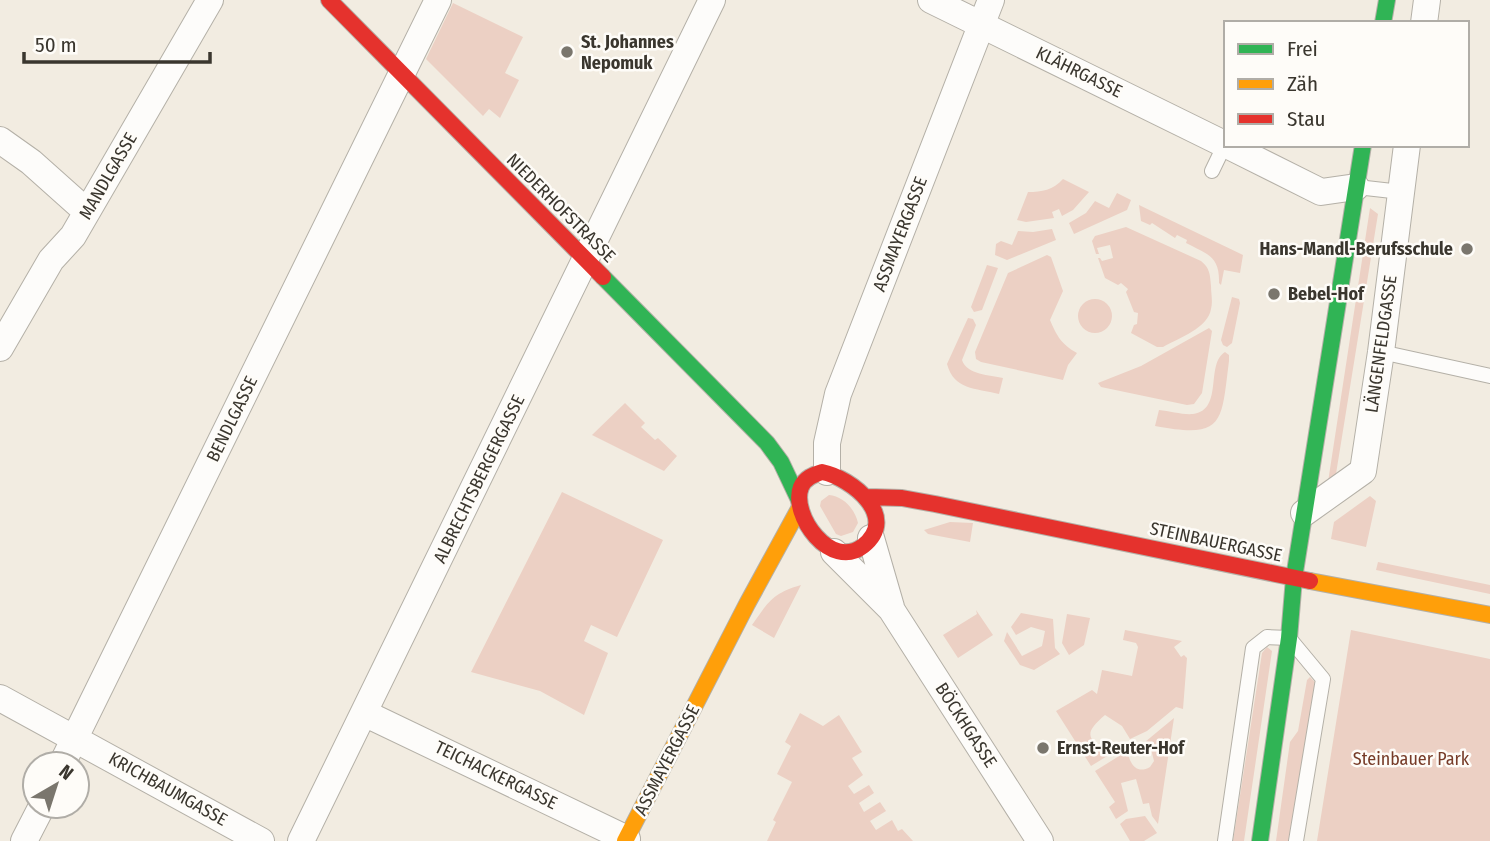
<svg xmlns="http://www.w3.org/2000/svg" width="1490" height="841" font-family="'Fira Sans Condensed',sans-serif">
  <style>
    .green { fill: #ecd0c4 }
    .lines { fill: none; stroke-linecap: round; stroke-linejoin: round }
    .lane-casing { stroke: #b4b0a7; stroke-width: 16 }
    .street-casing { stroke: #b4b0a7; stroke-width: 28 }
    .fast-casing { stroke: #b4b0a7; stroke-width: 18 }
    .slow-casing { stroke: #b4b0a7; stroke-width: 18 }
    .jam-casing { stroke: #b4b0a7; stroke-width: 18 }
    .lane { stroke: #fdfcfa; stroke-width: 14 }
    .street { stroke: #fdfcfa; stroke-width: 26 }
    .fast { stroke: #30b455; stroke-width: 16 }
    .slow { stroke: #ff9f0a; stroke-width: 16 }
    .jam { stroke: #e5322d; stroke-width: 16 }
    .poi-dot { fill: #7a766d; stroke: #fefcf8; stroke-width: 2.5 }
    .labels { text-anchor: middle; stroke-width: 5; stroke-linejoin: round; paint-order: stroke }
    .poi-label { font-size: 18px; font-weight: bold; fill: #3a362e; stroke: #fefcf8; text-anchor: start }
    .street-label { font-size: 18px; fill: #3a362e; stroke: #fefcf8 }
    .park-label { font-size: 18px; fill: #763b28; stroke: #fefcf8 }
  </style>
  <rect width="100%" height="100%" fill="#f2ece1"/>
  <path class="green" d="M453 3 523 37 505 73 519 80 500 118 489 109 483 116 426 59Z
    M1063 179 1089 192 1073 210 1062 216 1059 209 1052 212 1054 218 1026 222 1017 220 1028 192C1042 192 1053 190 1063 179Z
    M1117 193 1131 200 1127 210 1074 234 1069 223 1086 213 1095 201 1109 208Z
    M1139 205 1243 255 1240 273 1224 270 1221 285 1219 283C1220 256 1207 254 1186 243L1187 240 1177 235 1175 238 1152 223 1150 225 1141 221Z
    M1370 208 1378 214 1335 480 1328 482Z
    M1126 227 1201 261C1210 268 1210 275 1211 286 1211 293 1213 302 1211 309 1208 328 1179 338 1163 347H1157L1131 333 1134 325 1137 324 1138 313 1134 312 1126 292 1128 289 1121 283 1118 285 1105 278 1098 258H1100L1102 261 1113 258 1110 245 1097 248 1099 254H1096L1092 241 1095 236Z
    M1052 229 1056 240 1007 260 995 255 996 244 1001 241 1012 245 1018 231 1033 232Z
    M1047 255 1051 257 1063 291 1050 320C1057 336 1061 344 1077 353L1068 365 1063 380 981 362 976 359 975 352 1008 273Z
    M987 265 998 268 982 310 974 312 971 307Z
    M1232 297 1239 299 1240 303 1232 343 1227 347 1223 345 1221 340Z
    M1078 316a17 17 0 1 1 34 0a17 17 0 1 1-34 0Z
    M968 318 973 319 976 325 962 360C967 375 990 375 1003 378L999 394C975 388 954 390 947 364Z
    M1209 328 1212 331 1202 393 1194 404 1187 405 1101 387 1098 383 1141 366Z
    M1225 352 1229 355V361C1221 423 1225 439 1155 426L1159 410C1170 411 1183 415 1193 414 1224 410 1205 364 1225 352Z
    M625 403 645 423 641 427 655 440 658 438 677 456 664 471 592 435Z
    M562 492 663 540 617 637 591 625 584 641 608 653 584 715 540 691 471 672Z
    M829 495C843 496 855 509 858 523L853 532 841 536 836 534 820 506 821 501Z
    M1370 496 1376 501 1366 547 1331 539 1334 522Z
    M950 522 973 523 970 542 928 534 924 530Z
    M1378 562 1490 585V594L1376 570Z
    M801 585 774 638 752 625C768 602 773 593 801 585Z
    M976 610 993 635 958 658 943 635 977 614Z
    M1021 613 1053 619 1055 648 1060 654 1034 670 1020 665 1004 641 1007 632 1022 656 1042 646 1045 631 1031 627 1016 635 1011 627Z
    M1067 614 1090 618 1084 645 1069 655 1062 643Z
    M1125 630 1182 641 1174 647 1181 657 1184 655 1187 658 1183 709 1176 707 1147 731 1130 739 1122 726 1105 715C1083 734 1087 738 1109 755L1091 766 1056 711 1092 690 1097 694 1102 670 1132 676 1138 647 1136 643 1123 640Z
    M1351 630 1490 659V841H1317Z
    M1267 647 1272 651 1244 841H1233L1262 653Z
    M1310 677 1315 682 1291 841H1276L1290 742 1298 731 1307 680Z
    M800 713 823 726 839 715 862 752 852 758 863 775 848 786 854 794 869 785 874 793 859 803 864 812 880 802 886 811 870 821 876 830 892 820 898 831 902 829 913 841H767L776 822 773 820 792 782 777 774 791 746 785 742Z
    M1174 718 1158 824 1152 816 1149 803 1143 804 1136 779 1121 783 1128 811 1116 819 1109 807 1115 802 1095 771 1124 753 1128 754C1131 766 1138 774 1150 767L1154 761 1151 749 1145 742Z
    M1145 816 1157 833 1144 841H1130L1120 824 1126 819Z"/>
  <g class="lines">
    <g class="lane-casing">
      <path id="lane" d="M1212 171 1225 144
        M1357 187 1401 192
        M1381 352 1490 376
        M1225 841 1253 648 1267 637 1289 638 1323 679 1296 841"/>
    </g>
    <g class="street-casing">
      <path id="street" d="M931 0 1226 145
        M1424 23 1427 0
        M0 140 31 162 87 212
        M1227 145 1321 192 1356 187
        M0 348 51 260 73 236 210 0
        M827 472V443L838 394 991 0
        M1304 513 1363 471 1381 352 1407 145
        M871 538 891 607
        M834 552 891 609 1040 841
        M0 698 261 841
        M364 713 627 839
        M62 764 438 0
        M24 841 42 806
        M301 841 712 0"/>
    </g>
    <g class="fast-casing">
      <path id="fast" d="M1383 23 1387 0
        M603 277 767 443 781 462 799 500
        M1260 841 1289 638 1294 578 1363 145"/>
    </g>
    <g class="slow-casing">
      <path id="slow" d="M1310 581 1490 615
        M625 841 747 604 800 507"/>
    </g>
    <g class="jam-casing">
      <path id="jam" d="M329 0 603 277
        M822 472C852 478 900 517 863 546 831 571 790 515 801 487 805 478 813 475 822 472Z
        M867 497 902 498 935 504 1310 581"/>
    </g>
    <use href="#lane" class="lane"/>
    <use href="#street" class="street"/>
    <use href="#fast" class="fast"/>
    <use href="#slow" class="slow"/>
    <use href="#jam" class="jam"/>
  </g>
  <g class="poi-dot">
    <circle cx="567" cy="52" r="7"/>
    <circle cx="1467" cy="249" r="7"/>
    <circle cx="1274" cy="294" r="7"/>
    <circle cx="1043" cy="748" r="7"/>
  </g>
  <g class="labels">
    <g class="poi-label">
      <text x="581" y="48">St. Johannes<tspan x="581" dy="21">Nepomuk</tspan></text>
      <text x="1453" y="255" text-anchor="end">Hans-Mandl-Berufsschule</text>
      <text x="1288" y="300">Bebel-Hof</text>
      <text x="1057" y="754">Ernst-Reuter-Hof</text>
    </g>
    <g class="street-label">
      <text transform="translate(1079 72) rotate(26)" y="6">KLÄHRGASSE</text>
      <text transform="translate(108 176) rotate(-60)" y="6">MANDLGASSE</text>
      <text transform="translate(561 208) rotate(45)" y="6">NIEDERHOFSTRASSE</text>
      <text transform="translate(900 234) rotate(-69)" y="6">ASSMAYERGASSE</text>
      <text transform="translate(1381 344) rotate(-82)" y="6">LÄNGENFELDGASSE</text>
      <text transform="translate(232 419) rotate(-64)" y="6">BENDLGASSE</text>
      <text transform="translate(479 479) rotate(-64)" y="6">ALBRECHTSBERGERGASSE</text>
      <text transform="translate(1216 542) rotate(12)" y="6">STEINBAUERGASSE</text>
      <text transform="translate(966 725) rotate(57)" y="6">BÖCKHGASSE</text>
      <text transform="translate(667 760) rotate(-63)" y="6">ASSMAYERGASSE</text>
      <text transform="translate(496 775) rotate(26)" y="6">TEICHACKERGASSE</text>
      <text transform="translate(168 789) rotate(29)" y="6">KRICHBAUMGASSE</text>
    </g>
    <g class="park-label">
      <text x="1411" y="765">Steinbauer Park</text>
    </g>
  </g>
  <rect x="1224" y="21" width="245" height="126" fill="#fefcf8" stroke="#b0ada7" stroke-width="2"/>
  <rect x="1238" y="44" width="35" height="10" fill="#30b455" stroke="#b0ada7" stroke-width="2"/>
  <text x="1287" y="56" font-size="21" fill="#3a362e">Frei</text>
  <rect x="1238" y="79" width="35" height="10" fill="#ff9f0a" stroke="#b0ada7" stroke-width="2"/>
  <text x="1287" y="91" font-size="21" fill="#3a362e">Zäh</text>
  <rect x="1238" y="114" width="35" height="10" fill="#e5322d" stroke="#b0ada7" stroke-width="2"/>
  <text x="1287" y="126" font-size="21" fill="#3a362e">Stau</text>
  <g transform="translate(56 785) rotate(39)"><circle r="33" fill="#fefcf8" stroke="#b0ada7" stroke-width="2"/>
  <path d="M0-5L12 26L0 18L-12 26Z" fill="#7a766d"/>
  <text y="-10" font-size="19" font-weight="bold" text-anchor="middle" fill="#3a362e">N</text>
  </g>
  <path d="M24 52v10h186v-10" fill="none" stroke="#3a362e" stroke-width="3.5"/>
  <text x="35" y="52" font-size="21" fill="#3a362e" stroke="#fefcf8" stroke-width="5" paint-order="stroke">50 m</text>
</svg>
